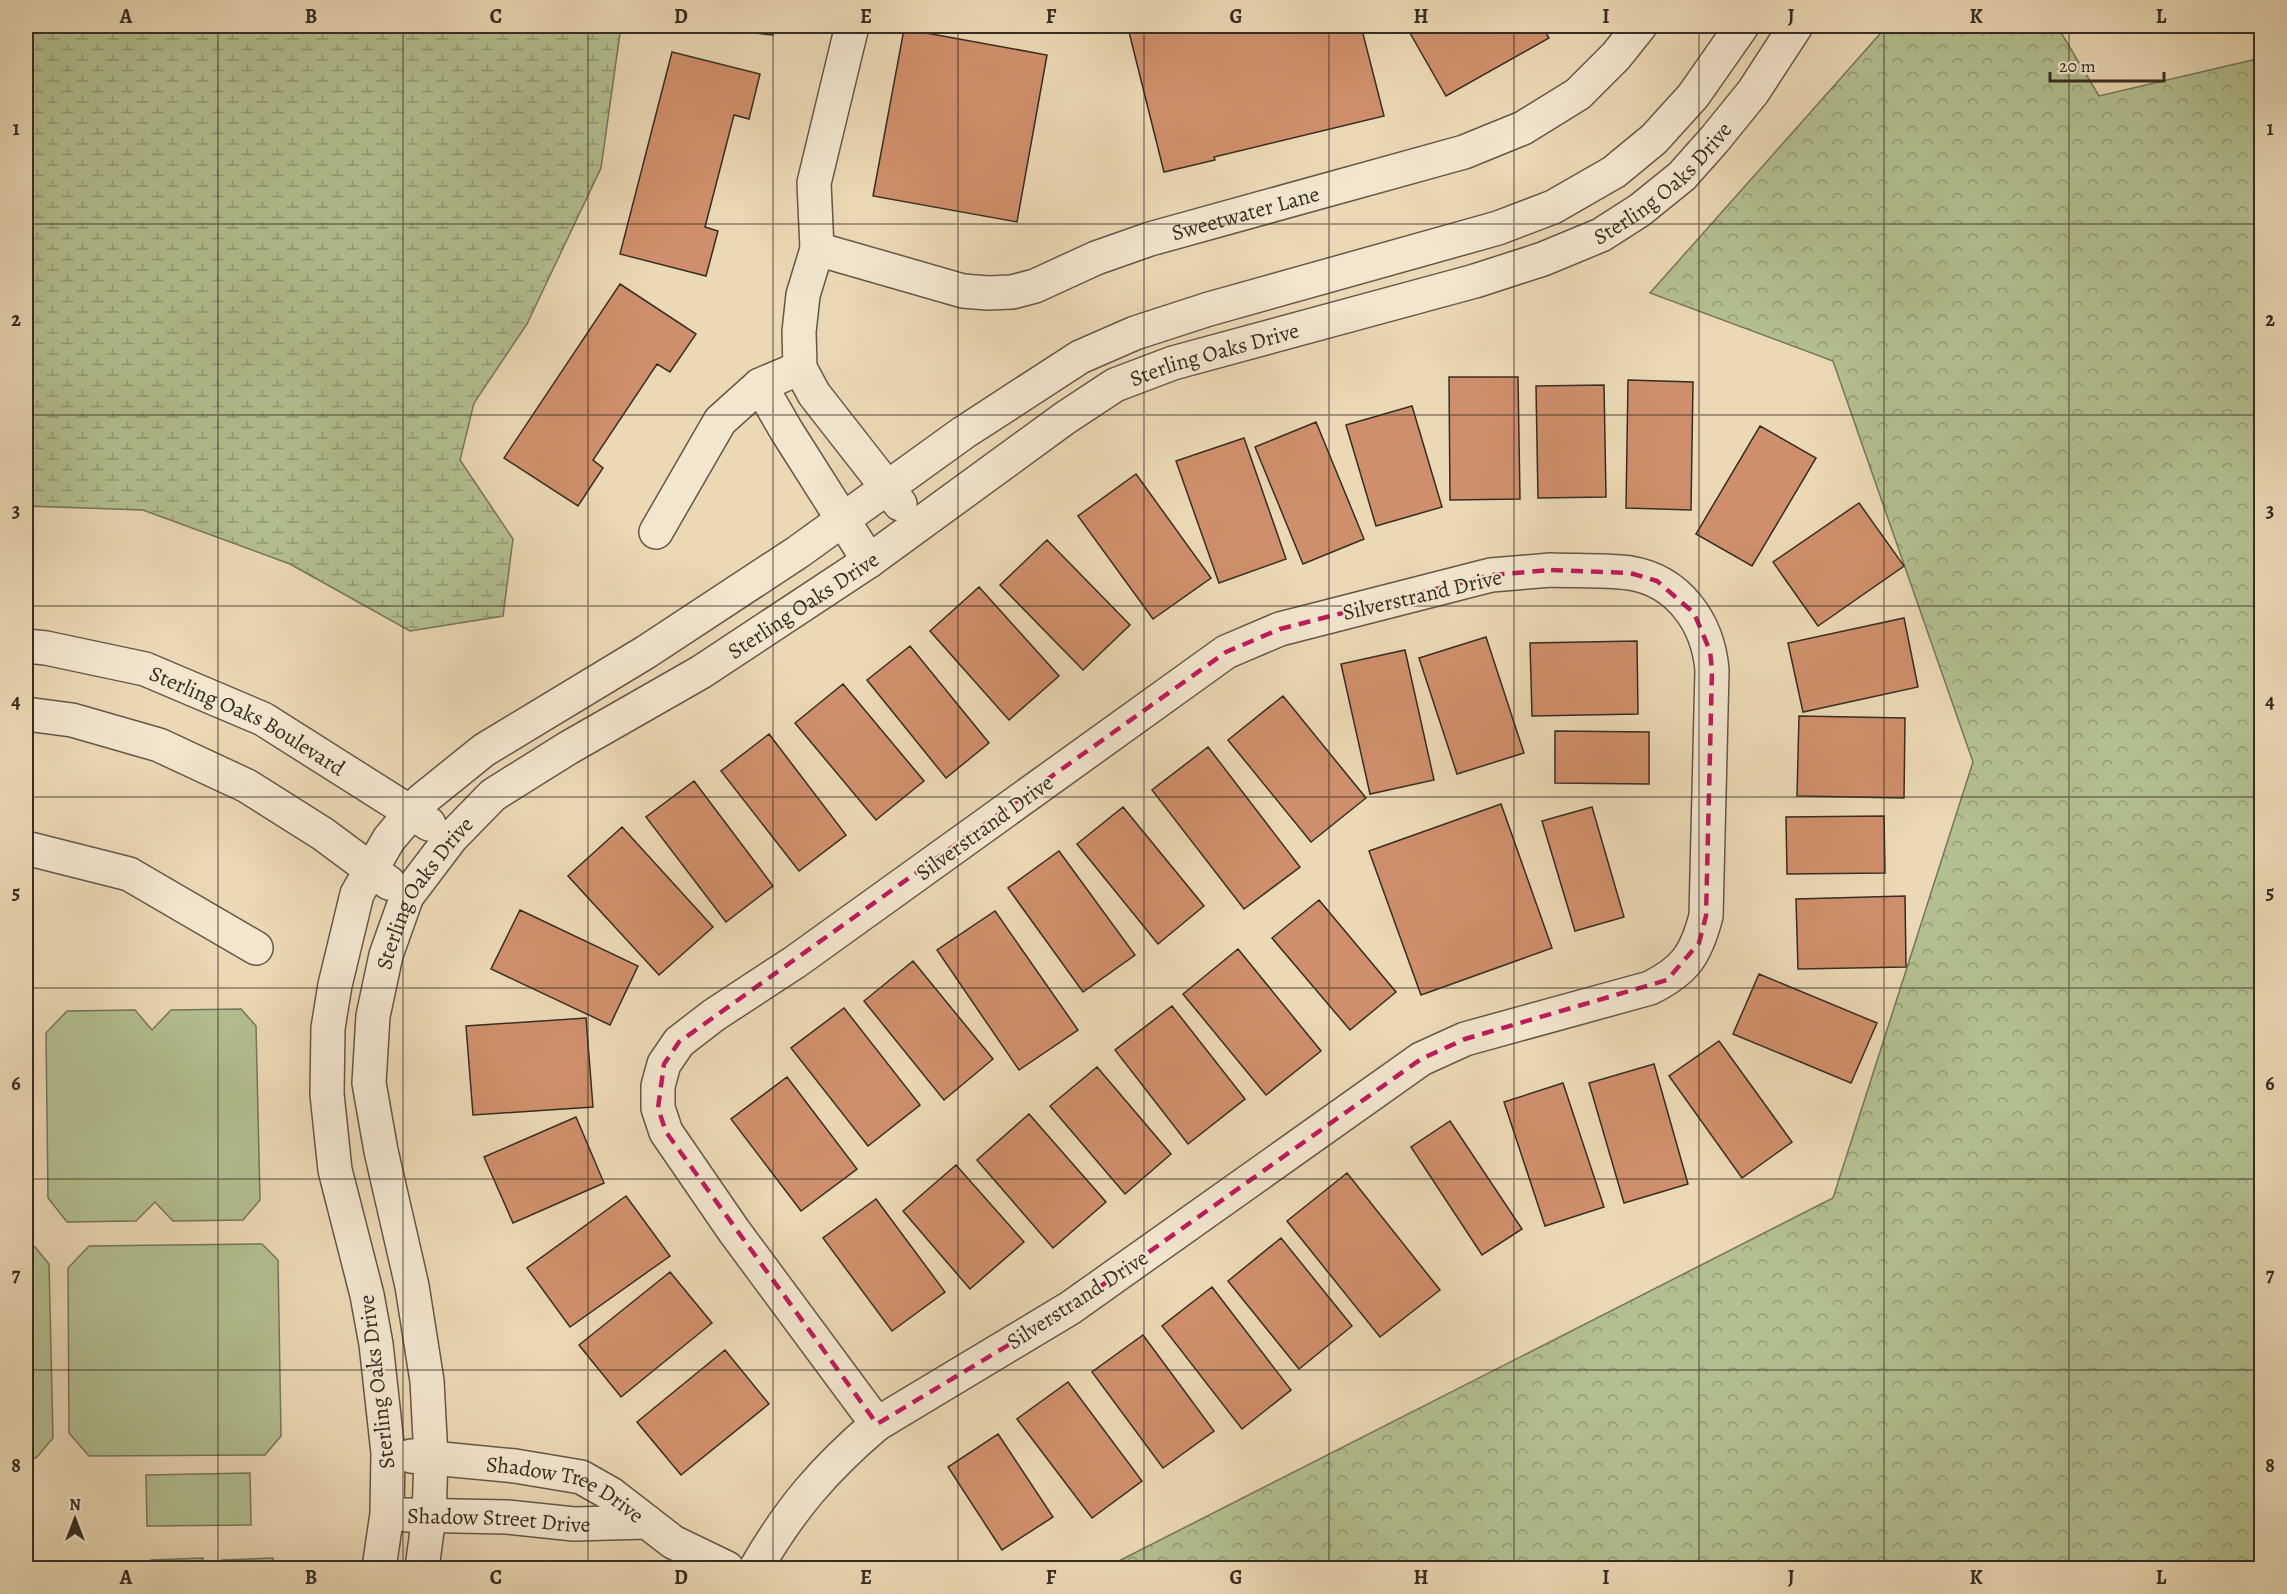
<svg xmlns="http://www.w3.org/2000/svg" width="2287" height="1594" font-family="Alegreya,serif">
  <style>
    .forest { fill: url(#forest-crowns); stroke: #74765a; stroke-width: 1.5 }
    .wetland { fill: url(#wetland-marsh); stroke: #74765a; stroke-width: 1.5 }
    .green { fill: #b3bf90; stroke: #74765a; stroke-width: 1.5 }
    .building { fill: #d08f6c; stroke: #362d23; stroke-width: 1.5 }
    .lines { fill: none; stroke-linecap: round; stroke-linejoin: round }
    .minor-casing { stroke: #635847; stroke-width: 36 }
    .minor { stroke: #f2e6ce; stroke-width: 33 }
    .marked { fill: none; stroke: #c2185b; stroke-width: 4.5; stroke-dasharray: 12 8; stroke-linejoin: round }
    .grid { fill: none; stroke: #362d23; stroke-width: 1.5; stroke-opacity: 0.55 }
    .labels { text-anchor: middle; stroke-width: 4.5; stroke-linejoin: round; paint-order: stroke }
    .street-label { font-size: 22px; fill: #362d23; stroke: #f2e6ce }
    .neatline { fill: none; stroke: #362d23; stroke-width: 2 }
    .grid-label { font-size: 20px; text-anchor: middle; font-weight: bold; fill: #362d23 }
  </style>
  <defs>
    <pattern id="forest-crowns" width="20" height="18" patternUnits="userSpaceOnUse" patternTransform="scale(1.5)"><rect width="20" height="18" fill="#b3bf90"/><path d="M2 6a3 3 0 1 1 6 0M12 15a3 3 0 1 1 6 0" fill="none" stroke="#929c75"/></pattern>
    <pattern id="wetland-marsh" width="20" height="14" patternUnits="userSpaceOnUse" patternTransform="scale(1.5)"><rect width="20" height="14" fill="#b3bf90"/><path d="M1 5h8M5 5V1M11 12h8M15 12V8" fill="none" stroke="#929c75"/></pattern>
  </defs>
  <rect width="100%" height="100%" fill="#ebd8b4"/>
  <filter id="stains"><feTurbulence type="fractalNoise" baseFrequency=".00333" numOctaves="4"/><feColorMatrix values="0 0 0 0 .2 0 0 0 0 .09 0 0 0 0 .02 0 0 0 .5 -.17"/></filter>
  <radialGradient id="worn" r=".72"><stop offset=".6" stop-color="#630" stop-opacity="0"/><stop offset="1" stop-color="#630" stop-opacity=".3"/></radialGradient>
  <path class="forest" d="M1887 26H2057L2099 96 2261 58V1568H1105L1833 1198 1973 762 1833 361 1650 293Z"/>
  <path class="wetland" d="M26 26H621L601 168 527 324 474 403 460 460 513 539 503 616 410 631 290 564 143 510 26 506Z"/>
  <path class="green" d="M241 1009 256 1026 260 1200 243 1220 173 1221 155 1202 136 1221 67 1222 48 1198 46 1033 67 1011 135 1010 152 1030 171 1010Z
    M262 1244 278 1260 281 1436 265 1455 89 1456 69 1433 68 1268 89 1246Z
    M26 1247H35L49 1264 53 1438 36 1458H26Z
    M250 1473 251 1525 147 1526 146 1475Z
    M203 1558V1568H151V1560Z
    M273 1558V1568H222V1560Z"/>
  <path class="building" d="M685 26H774L773 35Z
    M1155 26H1361L1384 116 1214 157 1215 160 1164 172 1129 32Z
    M1406 26H1552L1544 30 1549 38 1446 96Z
    M904 29 1047 55 1017 222 873 196Z
    M672 52 760 74 749 119 734 115 705 227 718 231 706 276 620 254Z
    M620 284 696 334 670 372 657 364 593 460 603 468 578 506 504 458Z
    M1449 377H1518L1520 499 1450 500Z
    M1628 380 1693 382 1691 510 1626 508Z
    M1604 385 1606 497 1538 498 1536 386Z
    M1412 406 1442 507 1376 526 1346 425Z
    M1316 422 1364 539 1303 564 1255 447Z
    M1760 426 1816 458 1752 566 1696 534Z
    M1244 438 1286 559 1219 583 1176 461Z
    M1136 474 1211 578 1153 619 1078 516Z
    M1859 503 1904 566 1818 626 1773 562Z
    M1047 540 1130 625 1083 670 1000 585Z
    M979 587 1059 676 1009 720 930 631Z
    M1904 618 1918 687 1803 712 1788 643Z
    M1486 637 1524 753 1457 774 1419 658Z
    M1637 641 1638 714 1532 716 1530 643Z
    M910 646 989 743 946 778 867 680Z
    M1405 650 1434 780 1370 794 1341 664Z
    M843 684 924 781 876 820 795 723Z
    M1283 696 1366 798 1311 842 1228 740Z
    M1799 716 1905 718 1904 798 1797 796Z
    M1555 731 1649 732V784L1555 783Z
    M769 734 846 835 799 871 721 771Z
    M1208 747 1300 867 1244 909 1152 790Z
    M694 781 773 886 726 922 646 817Z
    M1501 804 1552 948 1421 995 1369 851Z
    M1123 807 1204 906 1158 944 1077 844Z
    M1592 807 1624 917 1575 931 1542 821Z
    M1884 816 1885 873 1787 874 1786 817Z
    M622 827 713 927 659 975 568 876Z
    M1059 851 1135 955 1083 992 1008 888Z
    M1905 896 1906 967 1798 969 1796 899Z
    M1319 900 1396 992 1350 1030 1272 938Z
    M520 910 638 966 610 1025 491 969Z
    M995 911 1078 1030 1019 1070 937 950Z
    M1238 949 1321 1051 1266 1095 1183 994Z
    M913 961 993 1059 944 1100 864 1001Z
    M1759 974 1877 1023 1851 1083 1733 1034Z
    M1172 1006 1245 1099 1188 1144 1115 1050Z
    M844 1008 920 1105 868 1146 791 1048Z
    M586 1018 593 1107 473 1115 466 1026Z
    M1719 1041 1792 1142 1742 1178 1669 1076Z
    M1654 1064 1688 1184 1624 1203 1589 1083Z
    M1097 1067 1171 1154 1125 1194 1050 1106Z
    M787 1077 857 1169 801 1211 731 1119Z
    M1563 1083 1604 1207 1545 1226 1504 1102Z
    M1029 1114 1106 1202 1053 1248 977 1160Z
    M576 1117 604 1183 513 1223 484 1157Z
    M1450 1121 1522 1229 1482 1255 1411 1147Z
    M956 1165 1024 1242 970 1289 903 1211Z
    M1347 1173 1440 1290 1380 1337 1287 1221Z
    M626 1196 670 1256 570 1327 527 1268Z
    M876 1199 945 1292 892 1331 823 1238Z
    M1281 1238 1352 1326 1299 1369 1228 1281Z
    M670 1272 712 1323 621 1397 579 1345Z
    M1212 1287 1291 1390 1242 1429 1162 1326Z
    M1143 1335 1214 1431 1163 1468 1092 1372Z
    M725 1350 769 1404 681 1475 637 1422Z
    M1068 1382 1142 1481 1092 1518 1017 1419Z
    M998 1434 1053 1517 1002 1550 948 1467Z"/>
  <g class="lines">
    <g class="minor-casing">
      <g id="minor">
        <path d="M852 26 814 183 817 249 803 295 799 332 800 368 814 394 900 504"/>
        <path id="s1" d="M817 249 963 291 988 293 1012 292 1035 286 1096 258 1150 239 1464 152 1523 128 1578 94 1616 56 1640 26"/>
        <path d="M760 385 786 430 869 561"/>
        <path d="M656 532 720 421 760 385 800 368"/>
        <path d="M1551 570C1577 571 1604 570 1630 573 1679 581 1708 623 1712 670L1706 916C1696 954 1686 970 1650 988L1465 1039 1421 1059 1070 1308 877 1424 734 1231 666 1132 658 1108V1086L664 1064 679 1042 714 1015 795 962 1226 652 1280 629 1491 575Z"/>
        <path id="s2" d="M26 646 46 648 145 669 263 719 429 824"/>
        <path d="M26 714 72 720 159 745 247 786 323 834 389 883"/>
        <path d="M26 848 129 874 256 948"/>
        <path id="s3" d="M411 1456 515 1466 581 1477 611 1494 673 1542 727 1568"/>
        <path id="s4" d="M406 1515 507 1517 574 1524 647 1522"/>
        <path d="M379 1568 387 1514 388 1453 376 1344 367 1295 335 1170 327 1094 328 1028 335 985 357 894 389 839 422 800 484 750 646 652 798 552 963 433 1080 357 1135 333 1209 309 1498 228 1553 207 1614 172 1654 139 1693 96 1742 26"/>
        <path id="s5" d="M422 1568 429 1516 431 1458 427 1381 412 1286 381 1151 369 1083 373 1016 386 955 407 896 451 838 493 795 568 748 701 672 869 561 1065 418 1115 385 1173 363 1475 281 1543 259 1601 235 1640 210 1682 176 1714 140 1753 92 1796 26"/>
        <path d="M756 1568C790 1509 824 1469 877 1424"/>
      </g>
    </g>
    <use href="#minor" class="minor"/>
  </g>
  <path class="marked" d="M1551 570 1630 573 1657 581 1694 613 1710 651 1712 670 1706 916 1699 943 1667 980 1465 1039 1421 1059 1070 1308 877 1424 666 1132 658 1108 664 1064 679 1042 1226 652 1280 629 1491 575Z"/>
  <path class="grid" d="M218 26V1568M403 26V1568M588 26V1568M773 26V1568M958 26V1568M1144 26V1568M1329 26V1568M1514 26V1568M1699 26V1568M1884 26V1568M2069 26V1568M26 224H2262M26 415H2262M26 606H2262M26 797H2262M26 988H2262M26 1179H2262M26 1370H2262"/>
  <g class="labels">
    <g class="street-label">
      <text dy="8" stroke="none"><textPath href="#s5" startOffset="2152">Sterling Oaks Drive</textPath></text>
      <text dy="8" stroke="none"><textPath href="#s1" startOffset="448">Sweetwater Lane</textPath></text>
      <text dy="8" stroke="none"><textPath href="#s5" startOffset="1666">Sterling Oaks Drive</textPath></text>
      <text transform="translate(1422 594) rotate(-13)" y="8">Silverstrand Drive</text>
      <text dy="8" stroke="none"><textPath href="#s5" startOffset="1180">Sterling Oaks Drive</textPath></text>
      <text dy="8" stroke="none"><textPath href="#s2" startOffset="236">Sterling Oaks Boulevard</textPath></text>
      <text transform="translate(984 827) rotate(-36)" y="8">Silverstrand Drive</text>
      <text dy="8" stroke="none"><textPath href="#s5" startOffset="694">Sterling Oaks Drive</textPath></text>
      <text transform="translate(1077 1299) rotate(-33)" y="8">Silverstrand Drive</text>
      <text transform="translate(376 1382) rotate(-97)" y="8">Sterling Oaks Drive</text>
      <text dy="8" stroke="none"><textPath href="#s3" startOffset="160">Shadow Tree Drive</textPath></text>
      <text dy="8" stroke="none"><textPath href="#s4" startOffset="93">Shadow Street Drive</textPath></text>
    </g>
  </g>
  <rect width="2287" height="1594" fill="none" stroke="#ebd8b4" stroke-width="66"/>
  <g transform="translate(75 1519)" stroke="#f2e6ce" stroke-width="4.5" paint-order="stroke">
  <path d="M0-4.5L10 22L0 15L-10 22Z" fill="#362d23"/>
  <text y="-9" font-size="16" font-weight="bold" text-anchor="middle" fill="#362d23">N</text>
  </g>
  <path d="M2050 72v9h114v-9" fill="none" stroke="#362d23" stroke-width="3"/>
  <text x="2059" y="72" font-size="18" fill="#362d23" stroke="#f2e6ce" stroke-width="4.5" paint-order="stroke">20 m</text>
  <rect x="33" y="33" width="2221" height="1528" class="neatline"/>
  <g class="grid-label">
    <text x="126" y="23">A</text>
    <text x="311" y="23">B</text>
    <text x="496" y="23">C</text>
    <text x="681" y="23">D</text>
    <text x="866" y="23">E</text>
    <text x="1051" y="23">F</text>
    <text x="1236" y="23">G</text>
    <text x="1421" y="23">H</text>
    <text x="1606" y="23">I</text>
    <text x="1791" y="23">J</text>
    <text x="1976" y="23">K</text>
    <text x="2161" y="23">L</text>
    <text x="16" y="135">1</text>
    <text x="2270" y="135">1</text>
    <text x="16" y="326">2</text>
    <text x="2270" y="326">2</text>
    <text x="16" y="517">3</text>
    <text x="2270" y="517">3</text>
    <text x="16" y="708">4</text>
    <text x="2270" y="708">4</text>
    <text x="16" y="899">5</text>
    <text x="2270" y="899">5</text>
    <text x="16" y="1090">6</text>
    <text x="2270" y="1090">6</text>
    <text x="16" y="1281">7</text>
    <text x="2270" y="1281">7</text>
    <text x="16" y="1472">8</text>
    <text x="2270" y="1472">8</text>
    <text x="126" y="1584">A</text>
    <text x="311" y="1584">B</text>
    <text x="496" y="1584">C</text>
    <text x="681" y="1584">D</text>
    <text x="866" y="1584">E</text>
    <text x="1051" y="1584">F</text>
    <text x="1236" y="1584">G</text>
    <text x="1421" y="1584">H</text>
    <text x="1606" y="1584">I</text>
    <text x="1791" y="1584">J</text>
    <text x="1976" y="1584">K</text>
    <text x="2161" y="1584">L</text>
  </g>
  <rect width="100%" height="100%" filter="url(#stains)"/>
  <rect width="100%" height="100%" fill="url(#worn)"/>
</svg>
